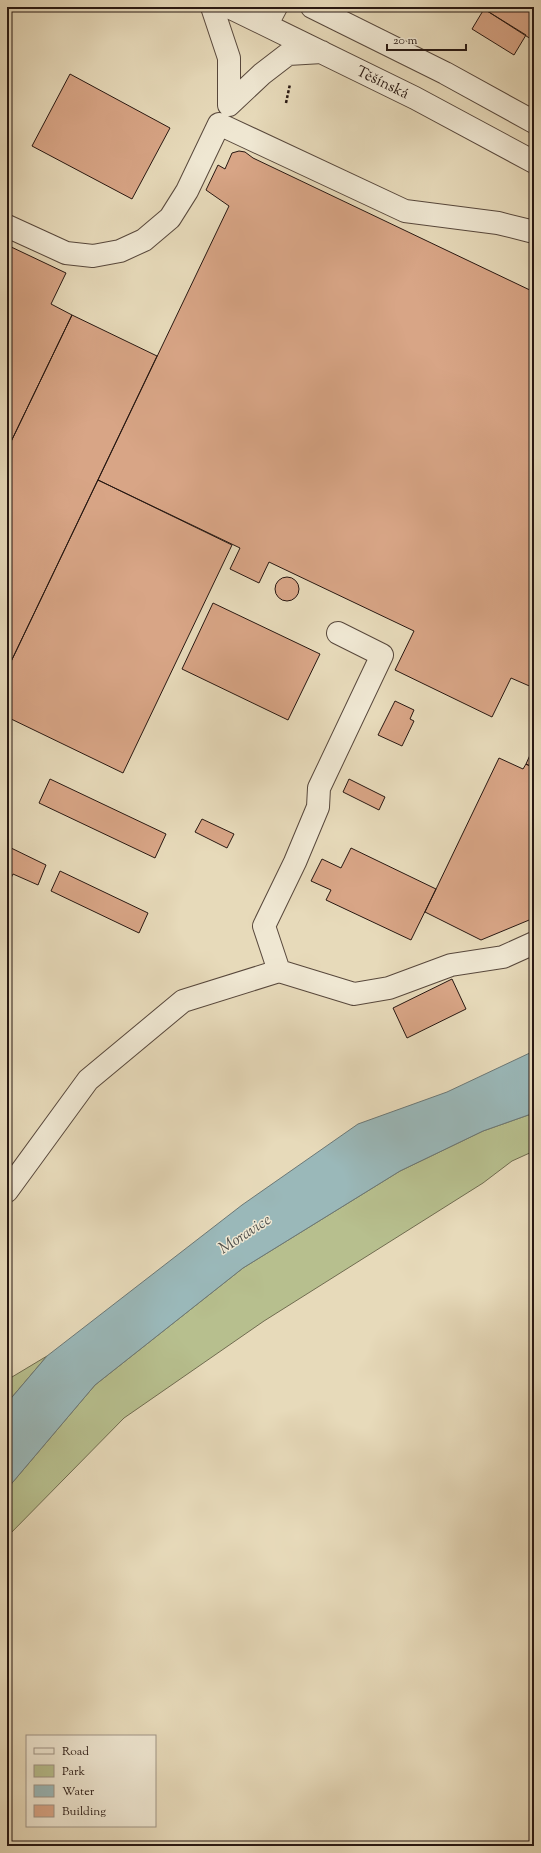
<svg xmlns="http://www.w3.org/2000/svg" width="541" height="1853" font-family="'Sorts Mill Goudy',serif">
  <style>
    .green { fill: #b7bf8e; stroke: #706c50 }
    .water { fill: #9ab8b9; stroke: #6c7876 }
    .building { fill: #d8a586; stroke: #281812 }
    .lines { fill: none; stroke-linecap: round; stroke-linejoin: round }
    .minor-casing { stroke: #58483c; stroke-width: 24 }
    .path { stroke: #281812; stroke-width: 2.5; stroke-dasharray: 3 2; stroke-linecap: butt }
    .minor { stroke: #efe7d2; stroke-width: 22 }
    .labels { text-anchor: middle; stroke-width: 3; stroke-linejoin: round; paint-order: stroke }
    .street-label { font-size: 15px; fill: #281812; stroke: #efe7d2 }
    .water-label { font-size: 16px; font-style: italic; fill: #50504c; stroke: #efe7d2 }
  </style>
  <rect width="100%" height="100%" fill="#e7daba"/>
  <filter id="stains"><feTurbulence type="fractalNoise" baseFrequency=".005" numOctaves="4"/><feColorMatrix values="0 0 0 0 .2 0 0 0 0 .09 0 0 0 0 .02 0 0 0 .5 -.17"/></filter>
  <radialGradient id="worn" r=".72"><stop offset=".6" stop-color="#630" stop-opacity="0"/><stop offset="1" stop-color="#630" stop-opacity=".3"/></radialGradient>
  <path class="green" d="M534 1113V1151L512 1161 483 1183 264 1321 124 1418 7 1537V1489L95 1385 243 1268 400 1171 483 1131Z
    M47 1356 7 1403V1380Z"/>
  <path class="water" d="M534 1051V1113L483 1131 400 1171 243 1268 95 1385 7 1489V1403L47 1356 242 1205 358 1124 447 1092Z"/>
  <path class="building" d="M485 7H534V41L484 9Z
    M484 9 526 35 514 55 472 29Z
    M70 74 170 128 132 199 32 146Z
    M239 151 245 152 253 158 534 292V688L511 678 492 717 395 670 414 631 269 562 259 583 230 569 240 548 98 480 229 206 206 190 218 165 225 169 232 153Z
    M7 245 66 273 51 304 72 315 7 450Z
    M72 315 157 356 7 670V450Z
    M98 480 232 545 123 773 7 717V670Z
    M275 589a12 12 0 1 1 24 0a12 12 0 1 1-24 0Z
    M213 603 320 654 288 720 182 669Z
    M395 701 414 710 410 719 414 721 402 746 378 735Z
    M534 746V768L526 764Z
    M499 758 523 769 526 764 534 768V918L481 940 425 912Z
    M50 779 166 834 155 858 39 803Z
    M349 779 385 797 379 810 343 792Z
    M202 819 234 834 227 848 195 832Z
    M7 846 46 865 38 885 13 874 7 886Z
    M351 848 436 889 411 940 326 900 331 890 311 881 322 859 341 868Z
    M60 871 148 913 139 933 51 891Z
    M452 979 466 1009 407 1038 393 1008Z"/>
  <g class="lines">
    <g class="minor-casing">
      <path id="minor" d="M212 7 229 58V105
        M229 7 415 98 534 162
        M312 7 445 73 534 122
        M267 24 276 7
        M229 105 262 74 288 54 322 52
        M7 226 66 253 93 256 120 251 144 240 170 218 187 191 219 124 405 211 498 223 534 232
        M279 971 264 926 295 862 318 807 319 788 382 655 338 633
        M7 1191 88 1080 183 1001 279 971 354 994 389 988 451 965 503 957 534 943"/>
    </g>
    <path class="path" d="M286 103 290 84"/>
    <use href="#minor" class="minor"/>
  </g>
  <g class="labels">
    <g class="street-label">
      <text transform="translate(383 82) rotate(26)" y="5">Těšínská</text>
    </g>
    <g class="water-label">
      <text transform="translate(244 1233) rotate(-33)" y="6">Moravice</text>
    </g>
  </g>
  <rect width="541" height="1853" fill="none" stroke="#e7daba" stroke-width="24"/>
  <rect x="8" y="8" width="525" height="1837" fill="none" stroke="#281812" stroke-width="2"/>
  <rect x="12" y="12" width="517" height="1829" fill="none" stroke="#281812"/>
  <rect x="26" y="1735" width="130" height="92" fill="#efe7d2" stroke="#9f9485"/>
  <rect x="34" y="1748" width="20" height="6" fill="#efe7d2" stroke="#9f9485"/>
  <text x="62" y="1755" font-size="12" fill="#281812">Road</text>
  <rect x="34" y="1765" width="20" height="12" fill="#b7bf8e" stroke="#9f9485"/>
  <text x="62" y="1775" font-size="12" fill="#281812">Park</text>
  <rect x="34" y="1785" width="20" height="12" fill="#9ab8b9" stroke="#9f9485"/>
  <text x="62" y="1795" font-size="12" fill="#281812">Water</text>
  <rect x="34" y="1805" width="20" height="12" fill="#d8a586" stroke="#9f9485"/>
  <text x="62" y="1815" font-size="12" fill="#281812">Building</text>
  <path d="M387 44v6h79v-6" fill="none" stroke="#281812" stroke-width="2"/>
  <text x="393" y="44" font-size="12" fill="#281812" stroke="#efe7d2" stroke-width="3" paint-order="stroke">20 m</text>
  <rect width="100%" height="100%" filter="url(#stains)"/>
  <rect width="100%" height="100%" fill="url(#worn)"/>
</svg>
